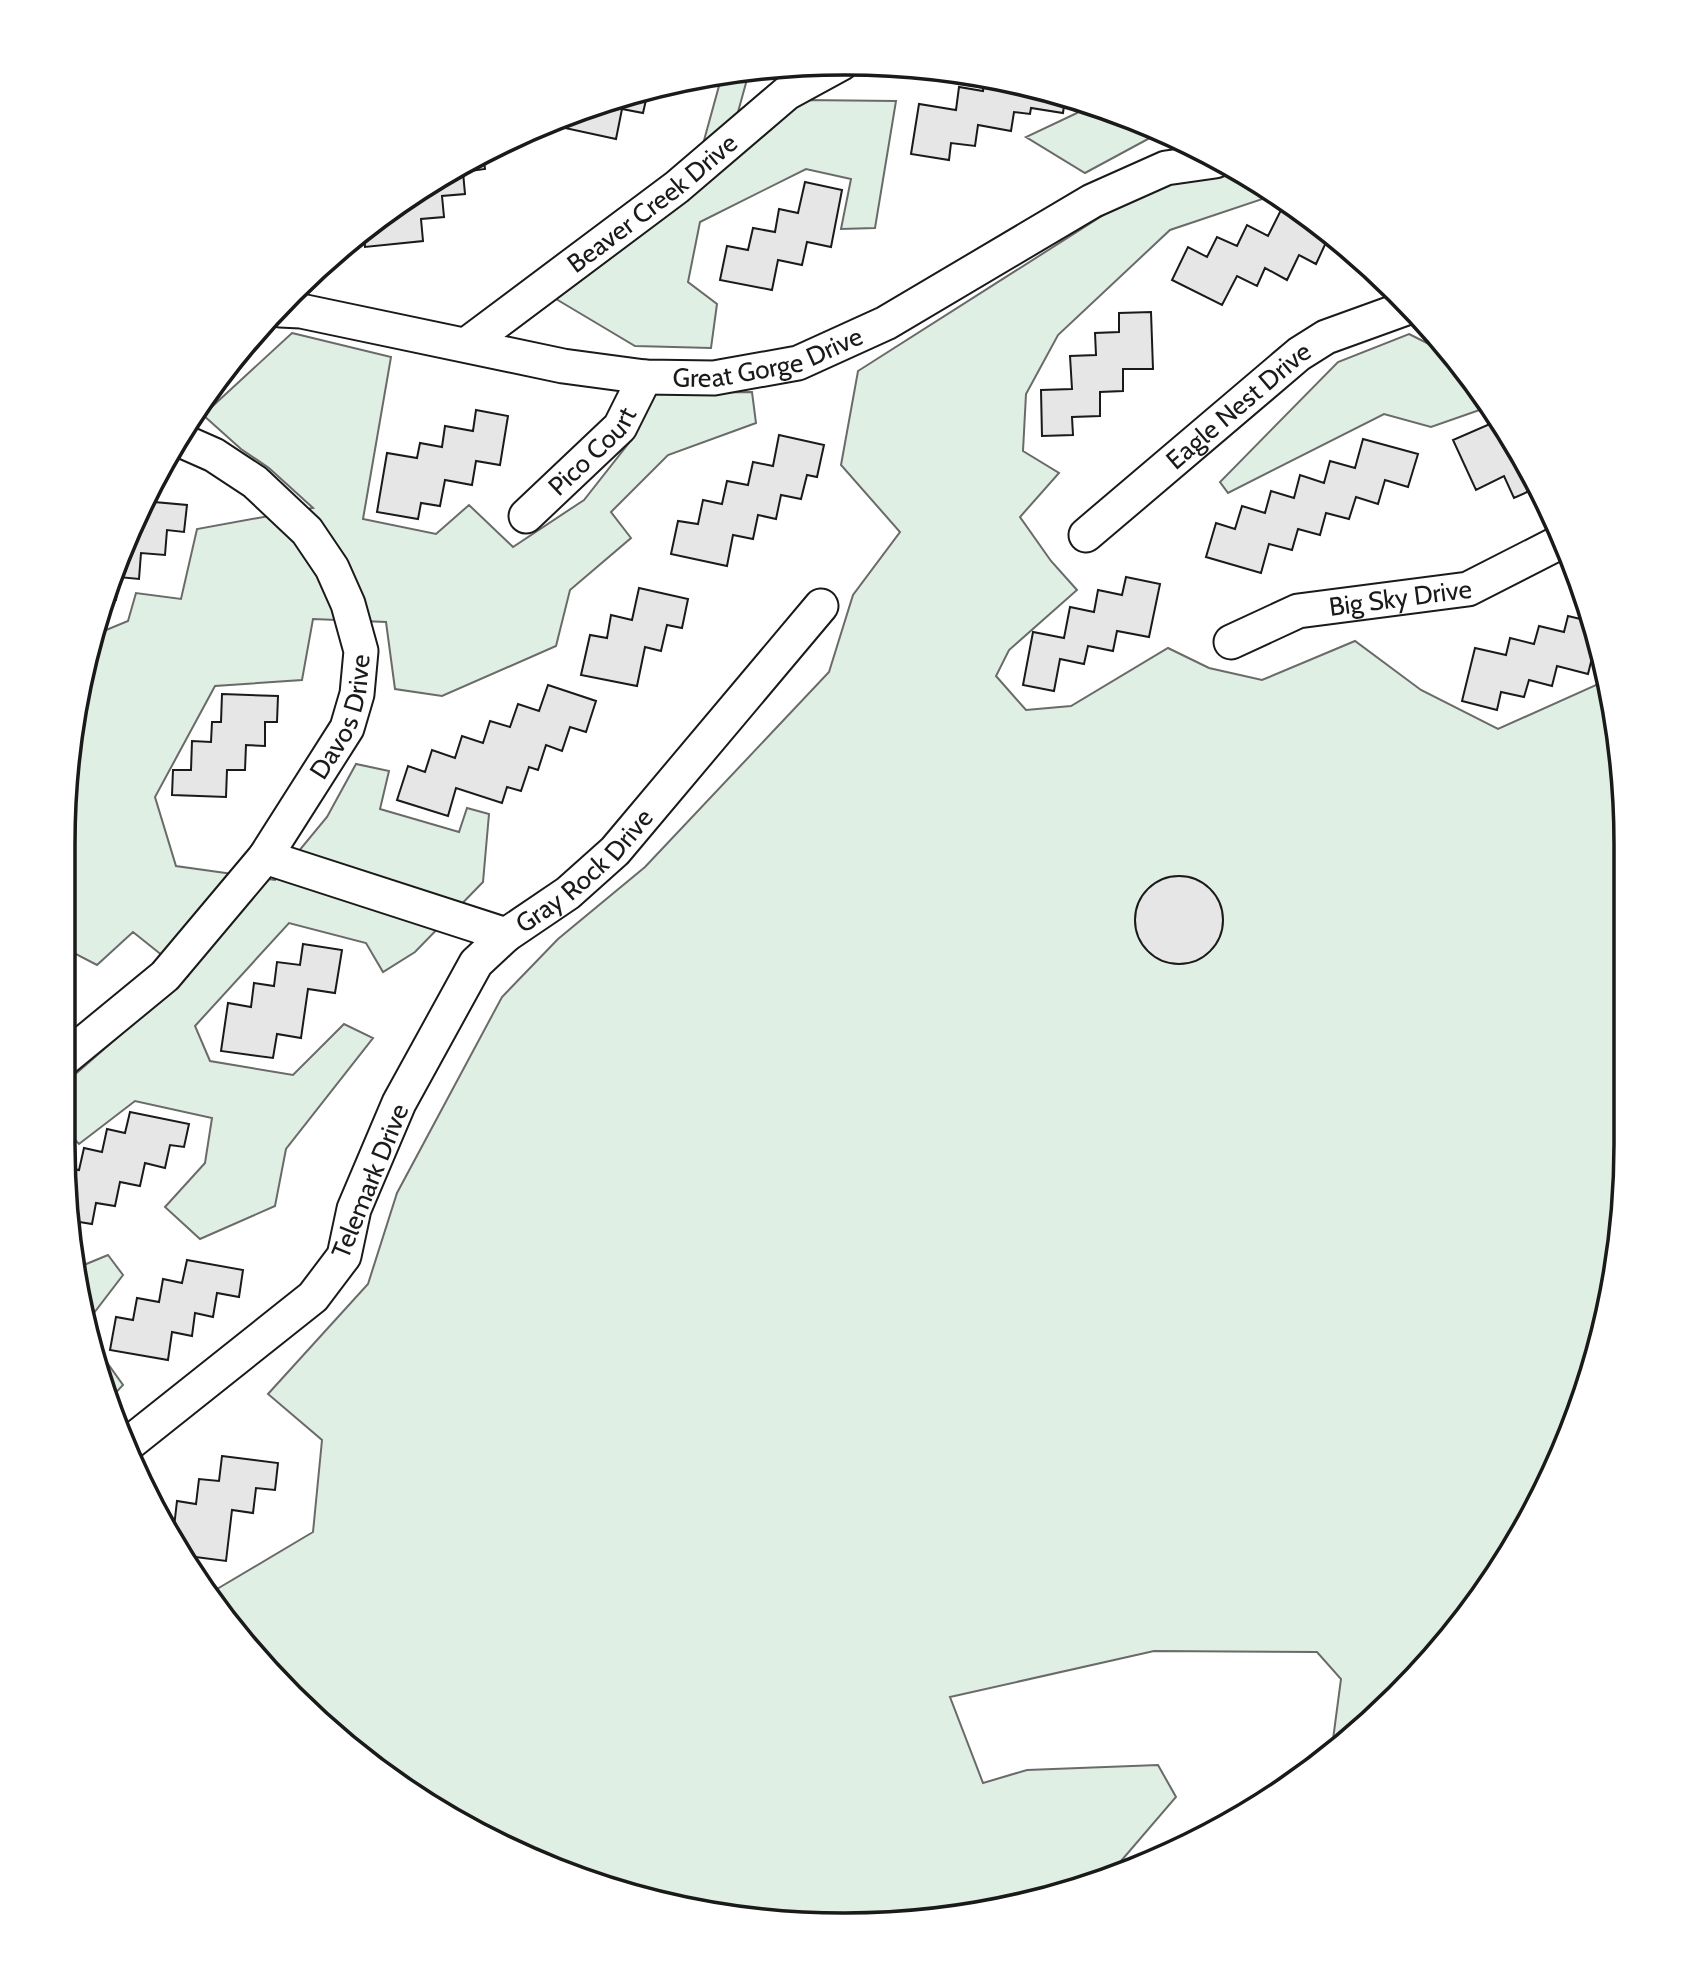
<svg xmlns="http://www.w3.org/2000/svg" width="1689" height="1988" font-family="Cabin,sans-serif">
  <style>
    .green { fill: #e0efe3; stroke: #6a6a6a; stroke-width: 2 }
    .building { fill: #e6e6e6; stroke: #1a1a1a; stroke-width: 2 }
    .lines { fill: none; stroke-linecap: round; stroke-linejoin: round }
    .minor-casing { stroke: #1a1a1a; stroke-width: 37 }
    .minor { stroke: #fff; stroke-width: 33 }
    .labels { text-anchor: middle; stroke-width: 5; stroke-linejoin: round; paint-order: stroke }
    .street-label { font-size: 26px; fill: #1a1a1a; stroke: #fff }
    .rim { fill: none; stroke: #1a1a1a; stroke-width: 3.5 }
  </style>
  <rect width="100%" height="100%" fill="#fff"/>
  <path class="green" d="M749 72 724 163 804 100 896 101 875 228 841 229 851 179 806 169 700 222 688 282 717 304 711 348 635 346 556 299 689 195 722 75Z
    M1079 103 1144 123 1161 132 1085 173 1026 137 1077 113Z
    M1241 175 1277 194 1170 230 1058 335 1026 394 1023 451 1059 473 1020 517 1051 561 1077 590 1009 650 996 676 1026 710 1071 706 1168 648 1209 668 1262 680 1355 641 1421 690 1498 729 1607 680 1611 692 1626 844 1624 1195 1585 1394 1521 1534 1432 1659 1332 1747 1341 1679 1317 1652 1154 1651 950 1697 983 1783 1027 1770 1158 1765 1176 1797 1109 1875 946 1918H743L593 1883 410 1793 257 1659 212 1592 313 1532 322 1440 268 1394 368 1284 397 1193 502 997 558 939 645 867 829 672 853 595 900 532 841 465 858 371 1105 214 1173 180Z
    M292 333 391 357 363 519 436 534 469 505 513 547 584 500 632 439 653 393 752 392 756 423 668 455 611 512 631 538 570 590 556 646 442 696 395 689 386 622 313 619 302 680 215 686 155 797 176 866 275 880 327 817 356 764 389 771 380 809 459 832 467 808 489 814 483 882 415 952 383 972 366 943 289 923 195 1026 210 1061 293 1075 344 1024 373 1038 286 1149 275 1206 200 1239 165 1207 205 1163 212 1118 135 1101 79 1144 63 1127 64 1084 188 976 133 932 97 965 66 949 70 743 86 662 94 635 128 621 136 593 181 599 197 529 313 508 269 468 241 449 203 415Z
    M1409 334 1447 353 1491 406 1431 427 1384 414 1228 493 1220 482 1338 362Z
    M108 1255 123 1275 87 1322 79 1267Z
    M88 1336 123 1385 110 1399 90 1345Z"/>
  <path class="building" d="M985 77 997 78 1065 99 1063 113 1031 108 1030 114 1014 112 1011 131 978 125 975 146 951 143 949 160 911 154 919 104 956 110 959 87 983 91Z
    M648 91 643 113 622 109 616 139 565 128 567 116Z
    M483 153 485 169 463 172 465 194 442 196 444 217 421 219 423 241 365 247 364 232 453 168Z
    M805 182 842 190 831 247 807 242 802 265 778 260 772 290 720 280 727 246 748 250 753 228 775 232 779 209 798 213Z
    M1281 210 1322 230 1329 236 1316 264 1299 255 1287 280 1265 268 1257 286 1237 276 1222 305 1172 280 1188 247 1207 257 1217 237 1237 246 1247 225 1268 236Z
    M1151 312 1153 369H1123V391L1100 392V416L1072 417 1073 435 1042 436 1041 390 1072 389 1070 356 1096 355 1095 333 1119 332V313Z
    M476 410 508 416 500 465 476 461 472 485 445 480 440 506 421 503 418 519 377 512 387 453 417 458 420 443 442 447 445 426 473 431Z
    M1499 420 1536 488 1514 498 1504 476 1476 490 1453 440Z
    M779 435 824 445 817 477 807 475 801 499 781 495 776 519 758 515 753 539 733 535 727 566 671 554 678 521 698 524 703 500 722 504 727 481 748 485 753 462 773 466Z
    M1363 439 1418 454 1408 487 1385 480 1378 504 1356 497 1349 519 1326 513 1320 535 1298 529 1292 550 1269 544 1261 573 1206 557 1216 523 1235 529 1242 506 1265 513 1271 491 1294 498 1300 475 1324 483 1330 461 1355 468Z
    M143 501 187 505 184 532 167 530 165 555 141 553 139 579 119 577 116 600 106 599Z
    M1126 577 1160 584 1149 637 1117 631 1113 651 1088 646 1084 664 1060 659 1054 691 1023 685 1033 632 1064 638 1070 607 1094 612 1098 590 1122 595Z
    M639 588 688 599 682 628 667 625 661 651 645 647 637 686 581 675 590 635 607 638 611 615 632 620Z
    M1568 616 1589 621 1596 642 1588 674 1557 666 1552 686 1529 680 1524 697 1501 692 1497 710 1462 701 1475 648 1506 655 1510 638 1534 644 1539 626 1564 632Z
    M548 685 596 701 586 732 570 727 562 751 546 745 538 770 529 767 521 791 507 787 502 803 456 788 448 816 397 800 408 766 425 772 432 750 455 758 462 736 483 743 490 721 510 727 518 704 539 711Z
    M222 694 278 696 277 722H265V746L246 745 245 770H227L226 797 172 795 173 770H191L192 741 211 742 212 722H221Z
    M1135 920a44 44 0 1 1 88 0a44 44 0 1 1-88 0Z
    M303 944 342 950 335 993 308 989 301 1038 277 1034 273 1058 221 1051 228 1003 251 1007 254 983 274 986 277 962 300 965Z
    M130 1112 189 1124 184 1147 170 1145 165 1168 145 1163 140 1186 120 1182 115 1206 96 1203 92 1224 73 1221 66 1168 79 1170 84 1148 102 1152 107 1129 125 1133Z
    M187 1260 243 1270 239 1297 217 1293 213 1317 195 1313 192 1336 172 1332 168 1360 110 1350 116 1317 133 1320 137 1298 159 1302 163 1279 182 1283Z
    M222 1456 278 1463 275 1490 256 1488 253 1513 232 1510 226 1561 188 1556 169 1527H174L177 1501 196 1504 199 1479 219 1481Z"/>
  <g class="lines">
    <g class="minor-casing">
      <g id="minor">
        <path id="s1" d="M280 310 301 311 563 366 645 377 714 378 798 363 886 323 1092 201 1166 168 1215 161"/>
        <path id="s2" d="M466 345 677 187 787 93 842 63"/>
        <path id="s3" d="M526 516 620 427 645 377"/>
        <path id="s4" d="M1086 535 1299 354 1326 337 1409 307"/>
        <path id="s5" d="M1231 642 1298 611 1468 589 1564 540"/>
        <path id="s6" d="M265 857 506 935 568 893 615 851 821 606"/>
        <path id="s7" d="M64 1059 165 976 265 857 347 728 357 694 361 651 348 604 332 568 307 531 255 482 214 455 180 440"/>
        <path d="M127 1445 313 1297 344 1256 354 1209 399 1103 476 963 506 935"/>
      </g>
    </g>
    <use href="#minor" class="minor"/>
  </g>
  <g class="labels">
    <g class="street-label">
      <text dy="9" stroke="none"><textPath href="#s2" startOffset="234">Beaver Creek Drive</textPath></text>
      <text dy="9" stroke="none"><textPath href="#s1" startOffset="497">Great Gorge Drive</textPath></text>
      <text dy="9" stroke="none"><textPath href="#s4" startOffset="200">Eagle Nest Drive</textPath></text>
      <text dy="9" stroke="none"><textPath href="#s3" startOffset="93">Pico Court</textPath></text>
      <text dy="9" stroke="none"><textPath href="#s5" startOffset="177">Big Sky Drive</textPath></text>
      <text dy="9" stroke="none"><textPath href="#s7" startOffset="448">Davos Drive</textPath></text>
      <text dy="9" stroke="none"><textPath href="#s6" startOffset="355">Gray Rock Drive</textPath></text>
      <text transform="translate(370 1181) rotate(-68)" y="9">Telemark Drive</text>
    </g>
  </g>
  <path d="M0 0H1689V1988H0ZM844 75H845A769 769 0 0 1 1614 844V1144A769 769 0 0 1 845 1913H844A769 769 0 0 1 75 1144V844A769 769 0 0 1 844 75Z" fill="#fff" fill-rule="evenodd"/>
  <path class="rim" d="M844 75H845A769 769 0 0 1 1614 844V1144A769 769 0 0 1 845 1913H844A769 769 0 0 1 75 1144V844A769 769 0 0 1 844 75Z"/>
</svg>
